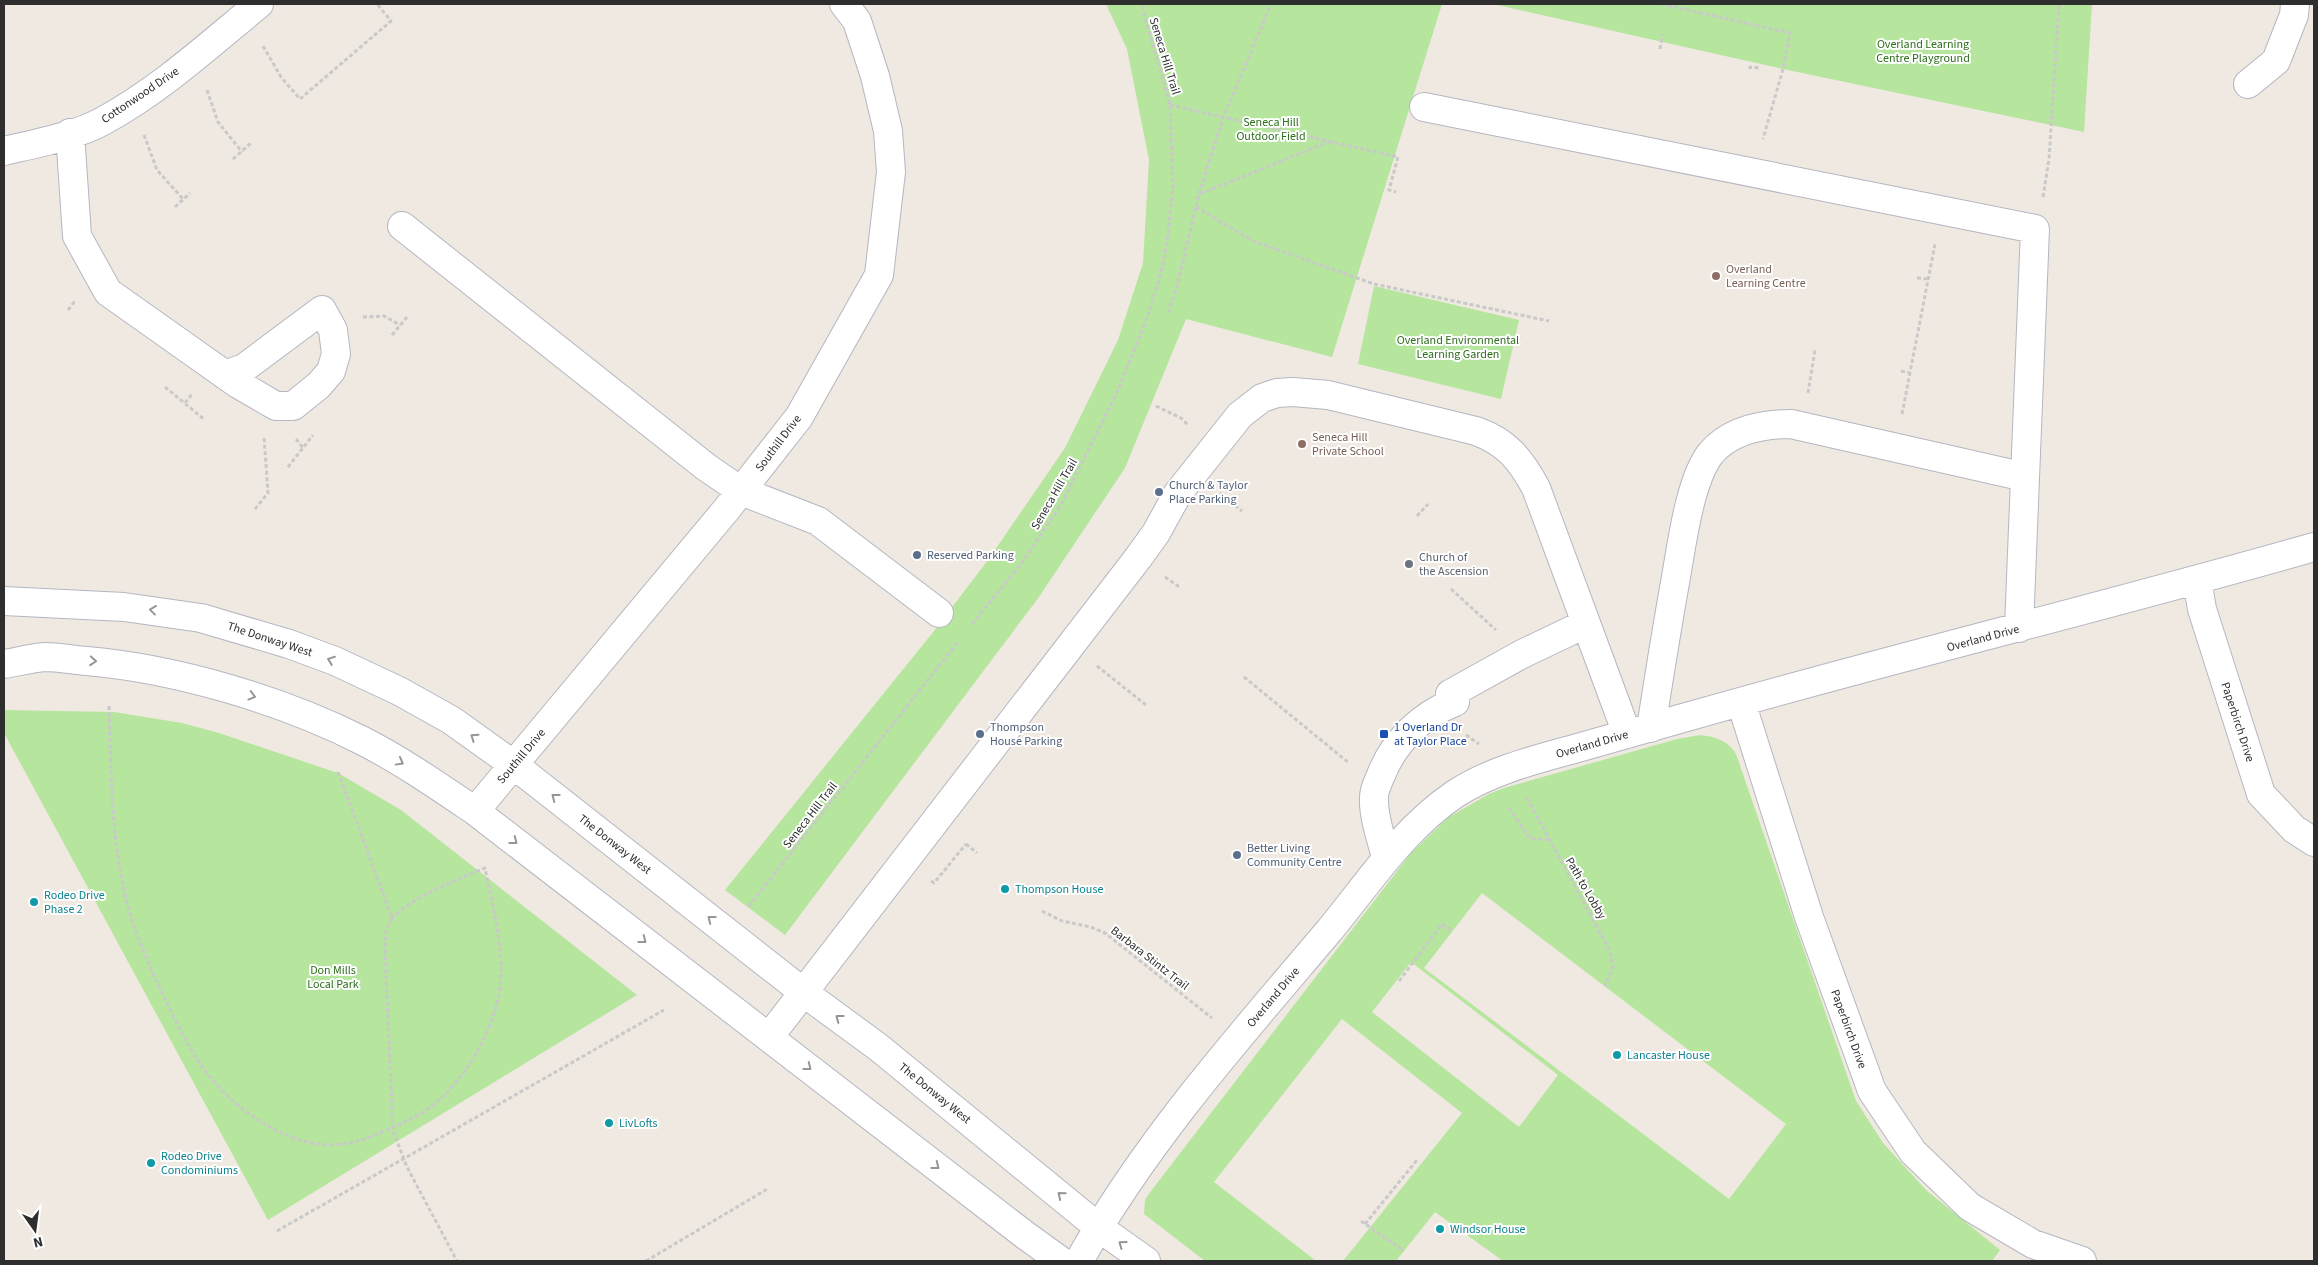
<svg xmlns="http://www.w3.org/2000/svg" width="2318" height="1265" font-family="'Source Sans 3',sans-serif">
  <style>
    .green { fill: #b6e59e; fill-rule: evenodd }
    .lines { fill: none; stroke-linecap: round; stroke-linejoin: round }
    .minor-casing { stroke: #b4b7c1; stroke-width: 30 }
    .path { stroke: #c9c9c9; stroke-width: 3; stroke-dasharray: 4 2.5; stroke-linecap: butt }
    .minor { stroke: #fff; stroke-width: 28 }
    .oneway { stroke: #969696 }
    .education-dot { fill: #8d6e63; stroke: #fff; stroke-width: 2 }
    .service-dot { fill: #5c6f8a; stroke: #fff; stroke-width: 2 }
    .worship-dot { fill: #6b7280; stroke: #fff; stroke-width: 2 }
    .transit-dot { fill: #1a4fb4; stroke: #fff; stroke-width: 2 }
    .culture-dot { fill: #0f9aa8; stroke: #fff; stroke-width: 2 }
    .labels { text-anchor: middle; stroke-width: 4; stroke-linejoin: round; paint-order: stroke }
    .park-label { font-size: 12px; fill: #2c6e1b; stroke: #fff }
    .street-label { font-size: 12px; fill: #2e2e2e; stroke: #fff }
    .education-label { font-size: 12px; fill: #785e54; stroke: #fff; text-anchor: start }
    .service-label { font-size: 12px; fill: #4e5e75; stroke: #fff; text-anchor: start }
    .worship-label { font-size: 12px; fill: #5b616d; stroke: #fff; text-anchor: start }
    .transit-label { font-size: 12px; fill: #164399; stroke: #fff; text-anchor: start }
    .culture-label { font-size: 12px; fill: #0d838f; stroke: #fff; text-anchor: start }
  </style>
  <rect width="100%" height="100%" fill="#efe9e1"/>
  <path class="green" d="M1106 4H1442L1332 357 1186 319 1125 468 1039 597 785 935 725 890 934 631 988 560 1065 448 1118 340 1143 263 1149 160 1127 49Z
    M1493 4H2092L2084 132 1783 69Z
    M1374 286 1519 320 1501 399 1358 364Z
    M4 710 114 712 182 723 219 733 338 773 401 810 637 995 268 1220 4 733Z
    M1700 735C1715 737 1728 740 1736 754L1856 1101 1883 1143 1926 1190 2000 1250 1992 1261H1503L1435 1212 1396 1261H1343L1462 1113 1342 1019 1214 1182 1316 1261H1205L1144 1214 1145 1200 1151 1191 1411 853 1449 817 1489 794 1504 788 1677 739ZM1482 893 1786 1124 1729 1199 1424 968ZM1411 962 1558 1075 1519 1127 1372 1012Z"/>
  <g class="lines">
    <g class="minor-casing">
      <path id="minor" d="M2248 84 2276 61 2294 15 2295 4
        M1424 107 2035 229 2019 628
        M70 133 77 236 108 292 238 384 276 406H293L319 385 331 371 336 354 333 330 322 310 244 368 225 375
        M4 151C34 144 76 136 103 121 160 90 209 45 259 4
        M402 226 706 467 741 491 818 521 939 613
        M2197 580 2202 609 2261 794 2294 829 2314 842
        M4 601 124 607 201 618 289 644 335 661 399 691 451 720 514 765 803 992 878 1047 1098 1227 1146 1261
        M4 664C17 662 31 658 45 657 59 657 73 660 87 661 177 669 282 700 363 741 402 761 438 786 475 811L1025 1235 1061 1261
        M1741 702 1809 917 1872 1091 1913 1152 1970 1207 2033 1244 2082 1261
        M1651 728C1659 677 1667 627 1676 577 1682 543 1690 479 1711 453 1731 430 1762 424 1791 424L2025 477
        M475 811 726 510 799 417 879 275 891 172 888 131 875 76 857 21 844 4
        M1386 857C1381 838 1373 816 1374 797 1374 790 1378 782 1381 775 1394 742 1421 715 1455 702L1450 694 1522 654 1585 624
        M769 1037 1138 558 1156 533 1178 493 1240 415 1262 398 1277 393 1293 392 1328 395 1476 431C1507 442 1521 460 1536 488L1627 734
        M1079 1261C1146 1141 1240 1036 1328 932 1368 884 1402 830 1455 794 1490 771 1534 760 1574 749 1613 738 1651 727 1690 716 1897 657 2107 606 2314 547"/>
    </g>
    <path class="path" d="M1661 4 1790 33 1783 69 1763 139
      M263 46 281 77 300 99 391 21 377 4
      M1660 49 1663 34
      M1750 69V67L1761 68
      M207 90 218 122 242 152
      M1170 105 1398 157 1389 190 1396 192
      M144 135 157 170 183 199
      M233 159 251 143
      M1200 194 1331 141
      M2043 197 2049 159 2059 4
      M175 207 190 193
      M1196 207 1253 241 1374 284 1549 321
      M1917 278 1928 279
      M68 310 75 301
      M1168 313 1177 286 1199 194 1223 118 1271 4
      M363 317 384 316 400 325
      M392 335 407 317
      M1901 371 1910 373
      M165 387 205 420
      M1808 393 1815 350
      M185 403 192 394
      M1156 406 1181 418 1189 426
      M1902 414 1935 244
      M296 439 303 448
      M288 467 313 435
      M1220 493 1242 511
      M255 509 268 493 264 437
      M1417 516 1428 504
      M1165 577 1178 586 1177 588
      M1451 589 1496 630
      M972 624 1022 563 1062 503 1118 390 1147 318 1160 277 1167 243 1173 186 1170 104 1141 4
      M1097 666 1146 705
      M1244 677 1349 763
      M109 706C111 775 111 850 131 917 141 948 154 977 168 1005 182 1034 196 1063 218 1086 243 1113 282 1140 319 1144 344 1147 366 1140 388 1129 401 1124 413 1118 425 1111 461 1086 488 1041 498 999 507 956 493 910 485 868 452 882 418 894 392 918
      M1466 735 1479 744
      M338 772 392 918 386 932 385 950 393 1131 407 1167 457 1261
      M1527 798 1610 951 1613 967 1605 986
      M1509 808 1530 839H1547
      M966 844 977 853
      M931 881 934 883 966 844
      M749 906 957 643
      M1042 911 1062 921 1091 927 1105 933 1212 1018
      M1399 981 1442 924 1452 931
      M1361 1221 1404 1251
      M1365 1224 1417 1160
      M277 1231 664 1010
      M646 1261 769 1188"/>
    <use href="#minor" class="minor"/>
  </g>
  <defs><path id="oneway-chevron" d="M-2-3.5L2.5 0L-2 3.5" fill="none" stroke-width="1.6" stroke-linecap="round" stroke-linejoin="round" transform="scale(1.25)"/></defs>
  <g class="oneway">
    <use href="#oneway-chevron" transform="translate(153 610) rotate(-173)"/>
    <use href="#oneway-chevron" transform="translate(331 660) rotate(-159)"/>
    <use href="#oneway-chevron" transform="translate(93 661) rotate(5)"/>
    <use href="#oneway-chevron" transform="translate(252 696) rotate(15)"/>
    <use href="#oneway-chevron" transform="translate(474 737) rotate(-145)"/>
    <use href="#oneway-chevron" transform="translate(400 762) rotate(29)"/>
    <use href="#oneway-chevron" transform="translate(555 797) rotate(-142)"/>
    <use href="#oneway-chevron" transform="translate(514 841) rotate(38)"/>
    <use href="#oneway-chevron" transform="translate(711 919) rotate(-142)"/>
    <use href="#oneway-chevron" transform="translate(643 940) rotate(38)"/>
    <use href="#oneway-chevron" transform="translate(839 1018) rotate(-143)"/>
    <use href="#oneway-chevron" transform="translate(808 1067) rotate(38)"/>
    <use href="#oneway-chevron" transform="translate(936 1166) rotate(38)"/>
    <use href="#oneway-chevron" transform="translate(1061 1195) rotate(-140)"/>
    <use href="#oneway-chevron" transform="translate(1122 1244) rotate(-144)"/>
  </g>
  <g class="education-dot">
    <circle cx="1716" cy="276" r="5"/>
    <circle cx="1302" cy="444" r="5"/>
  </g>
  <g class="service-dot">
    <circle cx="1159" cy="492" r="5"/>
    <circle cx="917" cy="555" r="5"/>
    <circle cx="980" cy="734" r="5"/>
    <circle cx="1237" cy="855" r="5"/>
  </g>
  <circle class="worship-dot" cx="1409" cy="564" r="5"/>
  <rect class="transit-dot" x="1379" y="729" width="10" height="10" rx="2.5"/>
  <g class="culture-dot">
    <circle cx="1005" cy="889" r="5"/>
    <circle cx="34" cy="902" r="5"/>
    <circle cx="1617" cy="1055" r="5"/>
    <circle cx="609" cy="1123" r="5"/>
    <circle cx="151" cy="1163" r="5"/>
    <circle cx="1440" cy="1229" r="5"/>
  </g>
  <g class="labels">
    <g class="park-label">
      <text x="1923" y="48">Overland Learning<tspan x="1923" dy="14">Centre Playground</tspan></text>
      <text x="1271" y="126">Seneca Hill<tspan x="1271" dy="14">Outdoor Field</tspan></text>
      <text x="1458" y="344">Overland Environmental<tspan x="1458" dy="14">Learning Garden</tspan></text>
      <text x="333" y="974">Don Mills<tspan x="333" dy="14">Local Park</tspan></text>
    </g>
    <g class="street-label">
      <text transform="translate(1165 56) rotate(73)" y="4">Seneca Hill Trail</text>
      <text transform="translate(140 95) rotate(-34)" y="4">Cottonwood Drive</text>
      <text transform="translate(778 443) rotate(-53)" y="4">Southill Drive</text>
      <text transform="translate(1054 494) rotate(-60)" y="4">Seneca Hill Trail</text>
      <text transform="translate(1983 638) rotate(-15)" y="4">Overland Drive</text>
      <text transform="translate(270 639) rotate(18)" y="4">The Donway West</text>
      <text transform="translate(2238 722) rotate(72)" y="4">Paperbirch Drive</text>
      <text transform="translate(1592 744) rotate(-16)" y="4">Overland Drive</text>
      <text transform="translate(521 756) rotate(-50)" y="4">Southill Drive</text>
      <text transform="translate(810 815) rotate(-52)" y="4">Seneca Hill Trail</text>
      <text transform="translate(615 844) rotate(38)" y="4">The Donway West</text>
      <text transform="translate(1586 888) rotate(60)" y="4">Path to Lobby</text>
      <text transform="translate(1150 958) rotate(38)" y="4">Barbara Stintz Trail</text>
      <text transform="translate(1273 997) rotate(-50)" y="4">Overland Drive</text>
      <text transform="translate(1849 1029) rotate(70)" y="4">Paperbirch Drive</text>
      <text transform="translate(935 1093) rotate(39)" y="4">The Donway West</text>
    </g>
    <g class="education-label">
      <text x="1726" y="273">Overland<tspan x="1726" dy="14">Learning Centre</tspan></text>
      <text x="1312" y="441">Seneca Hill<tspan x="1312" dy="14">Private School</tspan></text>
    </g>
    <g class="service-label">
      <text x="1169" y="489">Church &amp; Taylor<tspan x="1169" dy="14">Place Parking</tspan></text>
      <text x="927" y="559">Reserved Parking</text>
      <text x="990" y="731">Thompson<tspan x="990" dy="14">House Parking</tspan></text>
      <text x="1247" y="852">Better Living<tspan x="1247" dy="14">Community Centre</tspan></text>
    </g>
    <g class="worship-label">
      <text x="1419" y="561">Church of<tspan x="1419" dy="14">the Ascension</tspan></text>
    </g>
    <g class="transit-label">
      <text x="1394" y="731">1 Overland Dr<tspan x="1394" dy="14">at Taylor Place</tspan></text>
    </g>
    <g class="culture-label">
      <text x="1015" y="893">Thompson House</text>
      <text x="44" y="899">Rodeo Drive<tspan x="44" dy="14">Phase 2</tspan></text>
      <text x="1627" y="1059">Lancaster House</text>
      <text x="619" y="1127">LivLofts</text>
      <text x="161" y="1160">Rodeo Drive<tspan x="161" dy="14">Condominiums</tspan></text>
      <text x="1450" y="1233">Windsor House</text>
    </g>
  </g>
  <rect width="2318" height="1265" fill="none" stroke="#2e2e2e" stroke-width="10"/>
  <g transform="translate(35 1230) rotate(166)" stroke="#ffffff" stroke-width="4" paint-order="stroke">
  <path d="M0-4L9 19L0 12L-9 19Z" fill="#2e2e2e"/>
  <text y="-8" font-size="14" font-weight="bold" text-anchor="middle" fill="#2e2e2e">N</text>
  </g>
</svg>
